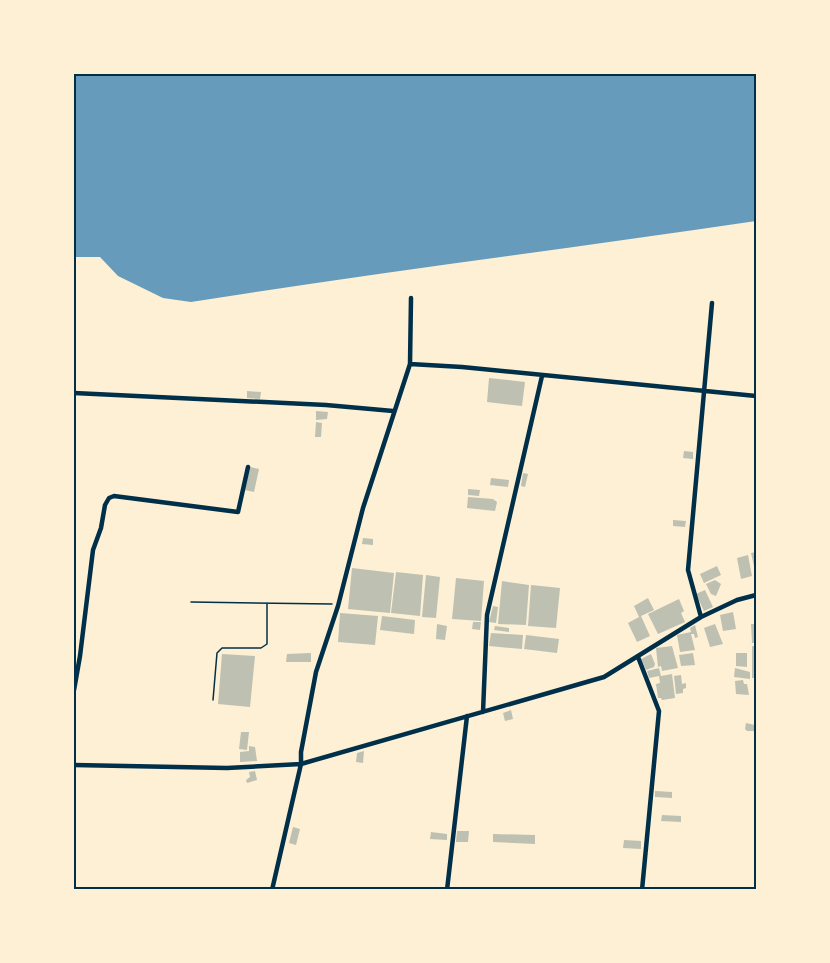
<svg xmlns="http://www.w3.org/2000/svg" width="830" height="963" font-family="'Crimson Pro',serif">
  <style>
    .water { fill: #669bbc }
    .building { fill: #bec0b2 }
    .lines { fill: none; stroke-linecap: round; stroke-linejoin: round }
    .path { stroke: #003049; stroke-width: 1.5 }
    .minor { stroke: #003049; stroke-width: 4.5 }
    .neatline { fill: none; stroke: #003049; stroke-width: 2 }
  </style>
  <rect width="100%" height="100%" fill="#fdf0d5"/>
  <path class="water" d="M74 74H756V221C568 249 379 272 191 302L163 298 118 276 100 257H74Z"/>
  <path class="building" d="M489 378 525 382 522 406 487 402Z
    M247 391 261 392 260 399 247 398Z
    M316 411 328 412 327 419 316 420Z
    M316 422 322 423 321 437H315Z
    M684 451 693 452V459L683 458Z
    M250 467 259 469 254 492 245 490Z
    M523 473 528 474 525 487 521 486Z
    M491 478 509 480 508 487 490 485Z
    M468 489 480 490 479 496 468 495Z
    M468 497 493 499 497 502 495 511 467 508Z
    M673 520 686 521 685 527 673 526Z
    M363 538 373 539V545L362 544Z
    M756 552V575L751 553Z
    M748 555 752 576 741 579 737 558Z
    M717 566 721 575 704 583 700 574Z
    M352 568 394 573 390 613 348 609Z
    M396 572 423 575 420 616 391 613Z
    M426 575 440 577 436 618 422 617Z
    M456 578 484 581 481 621 452 619Z
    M715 580 721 584 716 596 711 594 706 584Z
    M502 581 529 585 526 625 498 624Z
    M531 585 560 588 556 628 528 626Z
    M705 590 713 607 704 611 696 594Z
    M648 598 654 610 641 616 650 636 637 642 628 623 639 617 634 606Z
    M679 599 684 611 681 613 685 622 658 634 648 614Z
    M493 606 498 607 496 623 489 622Z
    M733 612 736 629 723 631 720 615Z
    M340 613 378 616 375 645 338 642Z
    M382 616 415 620 414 634 380 630Z
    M473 622H481L480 630 472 629Z
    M437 624 447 626 445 640 436 639Z
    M715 624 723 644 710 647 704 628Z
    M751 624H756V643H752Z
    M695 625 698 637 695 638 694 634H691L695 650 680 652 677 635 691 632 690 628Z
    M495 626 509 628V632L494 630Z
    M491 633 523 635 522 649 489 646Z
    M526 635 559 639 557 653 524 649Z
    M672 646 678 668 662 671 661 666 658 667 656 648Z
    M752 646H756V678H752Z
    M311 653V662H286L287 654Z
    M693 653 695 665 681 666 679 655Z
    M736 653H747V667L736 666Z
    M222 654 255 656 250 707 218 704Z
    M651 654 655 664 654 667 646 670 641 659Z
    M659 668 661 676 672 674 675 698 662 700 661 698H658L656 684 660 683 659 676 649 678 647 671Z
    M735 668 750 672V679L734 677Z
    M681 675 682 684 686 683V688L683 689V693L676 694 674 676Z
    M743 680 744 684H747L749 695 736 694 735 681Z
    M511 710 513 719 505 721 503 713Z
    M746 723 755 725 754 731H747L745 729Z
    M241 732H249L247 750 239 749Z
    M249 746 255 747 257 761 240 762V752L249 751Z
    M364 751 363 763 356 762 357 753Z
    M255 771 257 780 247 783 246 780 250 777 249 772Z
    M655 791 672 792V798L655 797Z
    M662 815 681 816V822L661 821Z
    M293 827 300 829 296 845 289 843Z
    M457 831H469L468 842H456Z
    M431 832 447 834V840L430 839Z
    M493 834 535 835V844L493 842Z
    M624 840 641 841V849L623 848Z"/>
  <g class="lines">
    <path class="path" d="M191 602 332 604
      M213 700 217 653 222 648H261L267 644V603"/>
    <path class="minor" d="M410 364 462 367 756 396
      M74 393 326 405 393 411
      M701 617 688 570 712 303
      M638 657 659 711 642 890
      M74 690 80 656 93 550 101 528 105 505 109 498 114 496 238 512 248 467
      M483 712 487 615 542 376
      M74 765 227 768 301 764 604 677 701 617 737 600 756 595
      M272 890 301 764V752L316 672 338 606 363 508 410 364 411 298
      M447 890 467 716"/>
  </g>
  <rect width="830" height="963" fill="none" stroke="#fdf0d5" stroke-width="150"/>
  <rect x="75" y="75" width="680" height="813" class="neatline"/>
</svg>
